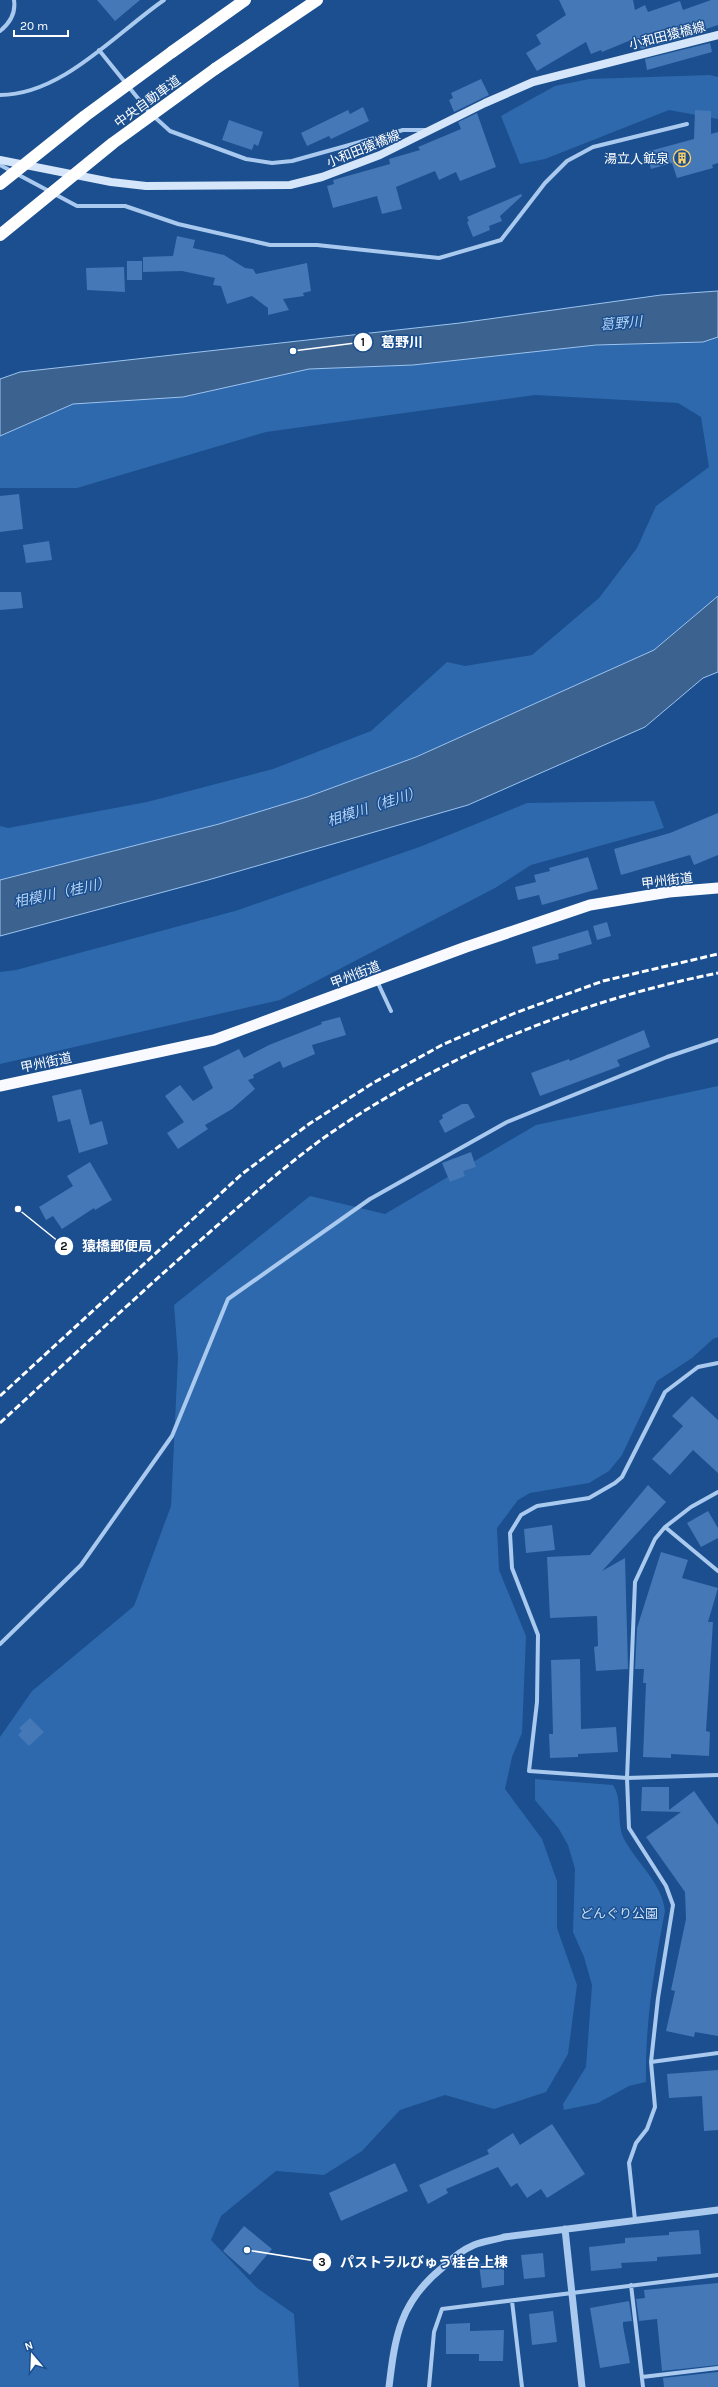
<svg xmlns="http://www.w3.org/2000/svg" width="718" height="2387" font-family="Karla,'Noto Sans JP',sans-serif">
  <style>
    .green { fill: #2e69ad }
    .water { fill: #3c6290; stroke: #9cc4f0 }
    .building { fill: #4478b7 }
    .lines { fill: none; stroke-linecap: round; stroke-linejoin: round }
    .minor { stroke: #a9c9ee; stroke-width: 4 }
    .tertiary { stroke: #a9c9ee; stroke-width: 7 }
    .secondary { stroke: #d6e6fa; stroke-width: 8 }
    .trunk { stroke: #f8faff; stroke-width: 11 }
    .motorway { stroke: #fff; stroke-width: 12 }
    .rail { stroke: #fff; stroke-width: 3; stroke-dasharray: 7 3; stroke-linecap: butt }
    .motorway-bridge { stroke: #fff; stroke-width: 12 }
    .labels { text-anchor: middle; stroke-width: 3; stroke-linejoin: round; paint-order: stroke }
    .street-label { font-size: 13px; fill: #fff; stroke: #1b4f8f }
    .poi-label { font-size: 13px; fill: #fff; stroke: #1b4f8f; text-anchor: end }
    .park-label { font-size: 13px; fill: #cfe3fa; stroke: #1b4f8f }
    .water-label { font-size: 14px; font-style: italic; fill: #b5d3f5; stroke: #1b4f8f }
    .leader { fill: none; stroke: #fff; stroke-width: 1.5 }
    .callout-dot { fill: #fff; stroke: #1b4f8f; stroke-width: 1.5 }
    .mark-label { font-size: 12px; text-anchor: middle; font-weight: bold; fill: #111 }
    .callout-label { font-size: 14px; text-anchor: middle; font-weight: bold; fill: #fff; stroke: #1b4f8f; stroke-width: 3; stroke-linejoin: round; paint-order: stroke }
  </style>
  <rect width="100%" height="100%" fill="#1b4f8f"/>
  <path class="green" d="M710 75 718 77V119L669 110 545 159 520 164 501 116 555 86 589 79Z
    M718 337V596L654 650 416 757 307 797 219 824 0 880V826L8 828 147 802 273 769 371 731 447 662 465 666 532 655 599 598 637 548 656 506 709 467 701 417 678 403 535 395 266 432 77 488H0V436L73 404 183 397 309 369 413 365 596 345 703 342Z
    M654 801 664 828 531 865 495 888 280 1000 0 1064V972L16 970 235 911 422 846 527 803Z
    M718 1086V1337L713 1339 692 1358 657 1381 622 1455 609 1471 589 1483 530 1493 518 1500 497 1528 499 1570 526 1636 522 1733 512 1757 505 1789 542 1839 557 1881V1928L577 1985 568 2054 546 2092 494 2109 445 2095 400 2110 362 2151 324 2175 276 2171 221 2216 211 2240 257 2288 294 2314 299 2387H0V1737L32 1691 134 1606 171 1506 178 1358 174 1305 310 1196 385 1214 536 1125Z
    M535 1779 613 1785C623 1800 616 1822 624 1839 637 1863 662 1883 665 1911 654 1968 645 2024 646 2082L629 2086 598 2103 564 2110 563 2104 586 2067 592 1985 584 1957 573 1932 575 1869 568 1845 559 1829 535 1800Z"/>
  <path class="water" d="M718 291V337L703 342 596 345 413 365 309 369 183 397 73 404 0 436V379L20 372 460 323 661 295Z
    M718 596V672L703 678 645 727 468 805 208 880 0 936V880L219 824 307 797 416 757 654 650Z"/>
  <path class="building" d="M97 0H140L115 21Z
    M559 0H633L635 10 645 5 648 12 680 1 683 10 711 0H718V25L706 29 707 32 641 49 636 38 602 52 601 50 591 54 586 42 537 71 526 53 541 44 536 35 566 15Z
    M710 43 712 52 647 70 645 59Z
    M481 79 489 95 454 112 449 100 453 98 451 93Z
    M363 107 369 121 331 139 329 136 307 146 301 133 348 110 350 114Z
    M695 110 711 111V134L718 132V163L712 165 713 168 677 178 672 163 651 169 646 152 694 139Z
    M477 113 496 167 460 181 456 172 439 180 435 171 396 187 402 209 382 214 377 196 333 208 327 186 334 184 333 180 390 164 389 159 420 150 418 147 461 129 458 122Z
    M229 120 263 132 258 146 254 144 252 150 222 140Z
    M521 194 522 196 500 216 502 221 489 226 490 230 473 237 467 222 469 221 467 217Z
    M177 236 195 240 193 248 224 255 245 268 253 269 256 274 307 263 311 291 303 293 304 296 283 299 289 310 268 315V308L252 296 227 304 221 286 213 285 215 278 182 271 143 272V257L173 256Z
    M127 261H142V280H127Z
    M124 267 125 292 87 290 86 268Z
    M19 494 23 529 0 532V496Z
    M49 541 52 560 26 563 23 545Z
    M0 592H21L23 608 0 610Z
    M718 813V855L694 865 690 855 621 875 614 849 670 833Z
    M588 857 598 889 542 905 539 895 518 900 515 887 536 882 534 875 550 871 549 868Z
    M607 922 611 936 597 940 593 926Z
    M588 930 592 944 558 954 559 959 536 964 532 947Z
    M340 1017 346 1035 312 1045 315 1054 283 1068 280 1061 253 1075 254 1078 248 1080 255 1089 232 1109 205 1125 208 1129 178 1149 167 1133 184 1122 165 1096 180 1085 193 1101 213 1088 203 1067 239 1049 244 1058 269 1045 322 1024 321 1022Z
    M644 1030 650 1047 617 1060 620 1066 540 1096 531 1073 569 1059 570 1061Z
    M81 1089 90 1125 102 1121 108 1144 79 1153 70 1119 58 1122 52 1096Z
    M462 1104H468L475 1117 445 1133 439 1121 443 1118 442 1115Z
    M471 1152 476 1167 463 1171 465 1176 450 1182 442 1163Z
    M90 1162 112 1200 95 1210 94 1208 62 1229 53 1216 46 1220 39 1207 73 1186 67 1176Z
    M692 1396 718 1420V1473L693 1450 670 1475 652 1459 683 1426 672 1416Z
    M648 1485 666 1502 602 1571 625 1558 628 1669 596 1671 594 1647 598 1646 597 1616 550 1618 547 1557 590 1555Z
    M708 1511 718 1528V1538L701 1547 687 1523Z
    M552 1525 555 1550 526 1553 524 1529Z
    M661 1552 688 1560 682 1578 718 1588 708 1622H713L706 1731 710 1732 709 1756 671 1754V1758L643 1757 646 1683H643L644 1669H635L637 1628Z
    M580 1659 581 1729 616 1727 618 1752 578 1754V1757L550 1758 549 1734H553L551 1660Z
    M30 1718 44 1732 29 1746 18 1735 22 1731 19 1728Z
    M642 1787H669V1810L694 1791 718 1825V2036L695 2032 694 2037 666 2031 675 1991 671 1990 686 1919 685 1892 646 1837 681 1812 641 1811Z
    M718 2070V2130L704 2131 702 2096 669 2098 667 2074Z
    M552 2124 585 2174 547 2198 541 2189 527 2198 517 2183 511 2187 498 2167 446 2189 448 2193 428 2204 419 2185 489 2154 487 2150 513 2133 520 2145Z
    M395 2163 408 2191 341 2221 329 2193Z
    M244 2226 272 2249 250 2275 223 2251Z
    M699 2230 701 2254 657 2257V2261L621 2263 622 2268 591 2271 589 2247 625 2243V2238L669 2235V2232Z
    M543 2253 545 2277 524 2279 521 2255Z
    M504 2261V2285L482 2288 479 2264Z
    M718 2283V2365L662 2371 657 2319 639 2321 636 2299 645 2298 644 2290Z
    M629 2301 632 2321 623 2322V2326L630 2363 600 2368 590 2308Z
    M553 2311 557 2342 532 2345 529 2314Z
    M470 2323V2331L504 2330 503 2361H479V2354H446V2324Z
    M718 2372V2387H664L663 2378Z"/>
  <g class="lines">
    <path class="minor" d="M0 31C10 23 16 13 14 0
      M99 50 149 112 170 131 246 159 272 163 292 161 403 130H426
      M0 95C62 95 116 33 164 0
      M0 165 77 206H125L178 224 270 245H317L439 258 501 240 545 183 567 161 593 147 687 124
      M377 981 391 1011
      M718 1363 698 1367 665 1392 622 1477 615 1483 589 1498 537 1506 521 1515 510 1533 512 1568 538 1635 537 1702 529 1771 627 1778 718 1775
      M665 1527 718 1571
      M0 1644 81 1565 172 1436 228 1299 370 1199 507 1122 667 1057 718 1040
      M651 2062 718 2053
      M635 2220 629 2163 636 2143 647 2129 655 2107 651 2062 658 1998 673 1905 666 1886 629 1828 627 1778 635 1582 655 1539 665 1527 691 1507 718 1492
      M631 2285 643 2387
      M512 2301 522 2387
      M642 2377 718 2368
      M429 2387 434 2332 442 2309 718 2275"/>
    <path class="tertiary" d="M565 2229 582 2387
      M389 2387C395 2336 400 2302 442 2268 451 2259 462 2250 474 2245 484 2241 495 2240 504 2237L718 2210"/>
    <path class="secondary" d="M0 160 111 182 146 186 290 185 322 177 380 155 485 103 533 82 718 35"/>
    <path class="trunk" d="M0 1086 214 1040 466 947 590 905 669 892 718 888"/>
    <path class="motorway" d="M172 52 245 0
      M215 69 317 0"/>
    <path class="rail" d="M0 1396 242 1174 309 1124 373 1083 442 1045 515 1013 603 981 718 954
      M0 1423C65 1363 129 1303 195 1245 235 1210 275 1174 318 1142 435 1058 577 1001 718 973"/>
    <path class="motorway-bridge" d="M0 184 85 116 172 52
      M0 235 113 143 215 69"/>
  </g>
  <defs>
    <g id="building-ring" transform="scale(0.9)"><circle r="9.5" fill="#1b4f8f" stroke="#ffd166" stroke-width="1.5"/><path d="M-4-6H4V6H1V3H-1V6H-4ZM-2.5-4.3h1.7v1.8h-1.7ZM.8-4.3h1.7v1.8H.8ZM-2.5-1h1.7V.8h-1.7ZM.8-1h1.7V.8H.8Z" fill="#ffd166"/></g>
  </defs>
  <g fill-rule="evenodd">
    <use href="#building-ring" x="682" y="158"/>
  </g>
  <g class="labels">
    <g class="street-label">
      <text transform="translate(667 35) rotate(-14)" y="5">小和田猿橋線</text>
      <text transform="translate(147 101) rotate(-36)" y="5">中央自動車道</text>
      <text transform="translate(363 148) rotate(-22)" y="5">小和田猿橋線</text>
      <text transform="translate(667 880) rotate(-7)" y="5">甲州街道</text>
      <text transform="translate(355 974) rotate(-21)" y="5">甲州街道</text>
      <text transform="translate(46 1062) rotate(-12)" y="5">甲州街道</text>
    </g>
    <g class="poi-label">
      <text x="669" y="163">湯立人鉱泉</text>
    </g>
    <g class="park-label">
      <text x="619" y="1918">どんぐり公園</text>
    </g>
    <g class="water-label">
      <text transform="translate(621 323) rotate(-5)" y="5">葛野川</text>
      <text transform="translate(374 806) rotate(-18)" y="5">相模川（桂川）</text>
      <text transform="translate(62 892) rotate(-12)" y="5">相模川（桂川）</text>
    </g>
  </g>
  <path class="leader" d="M293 351L363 342M18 1209L64 1246M247 2250L322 2262"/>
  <g class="callout-dot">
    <circle cx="293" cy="351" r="4"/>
    <circle cx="18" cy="1209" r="4"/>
    <circle cx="247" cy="2250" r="4"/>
    <circle cx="363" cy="342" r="10"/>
    <circle cx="64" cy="1246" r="10"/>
    <circle cx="322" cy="2262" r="10"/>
  </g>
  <g class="mark-label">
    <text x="363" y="346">1</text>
    <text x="64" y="1250">2</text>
    <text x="322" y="2266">3</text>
  </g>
  <g class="callout-label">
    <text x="402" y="347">葛野川</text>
    <text x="117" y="1251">猿橋郵便局</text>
    <text x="424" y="2267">パストラルびゅう桂台上棟</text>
  </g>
  <g transform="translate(32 2355) rotate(341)" stroke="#1b4f8f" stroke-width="3" paint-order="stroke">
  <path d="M0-3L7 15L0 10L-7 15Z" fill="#ffffff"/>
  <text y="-6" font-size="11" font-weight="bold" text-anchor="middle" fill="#ffffff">N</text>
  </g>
  <path d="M14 30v6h54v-6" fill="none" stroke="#ffffff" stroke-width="2"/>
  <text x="20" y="30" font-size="12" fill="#ffffff" stroke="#1b4f8f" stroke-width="3" paint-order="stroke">20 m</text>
</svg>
